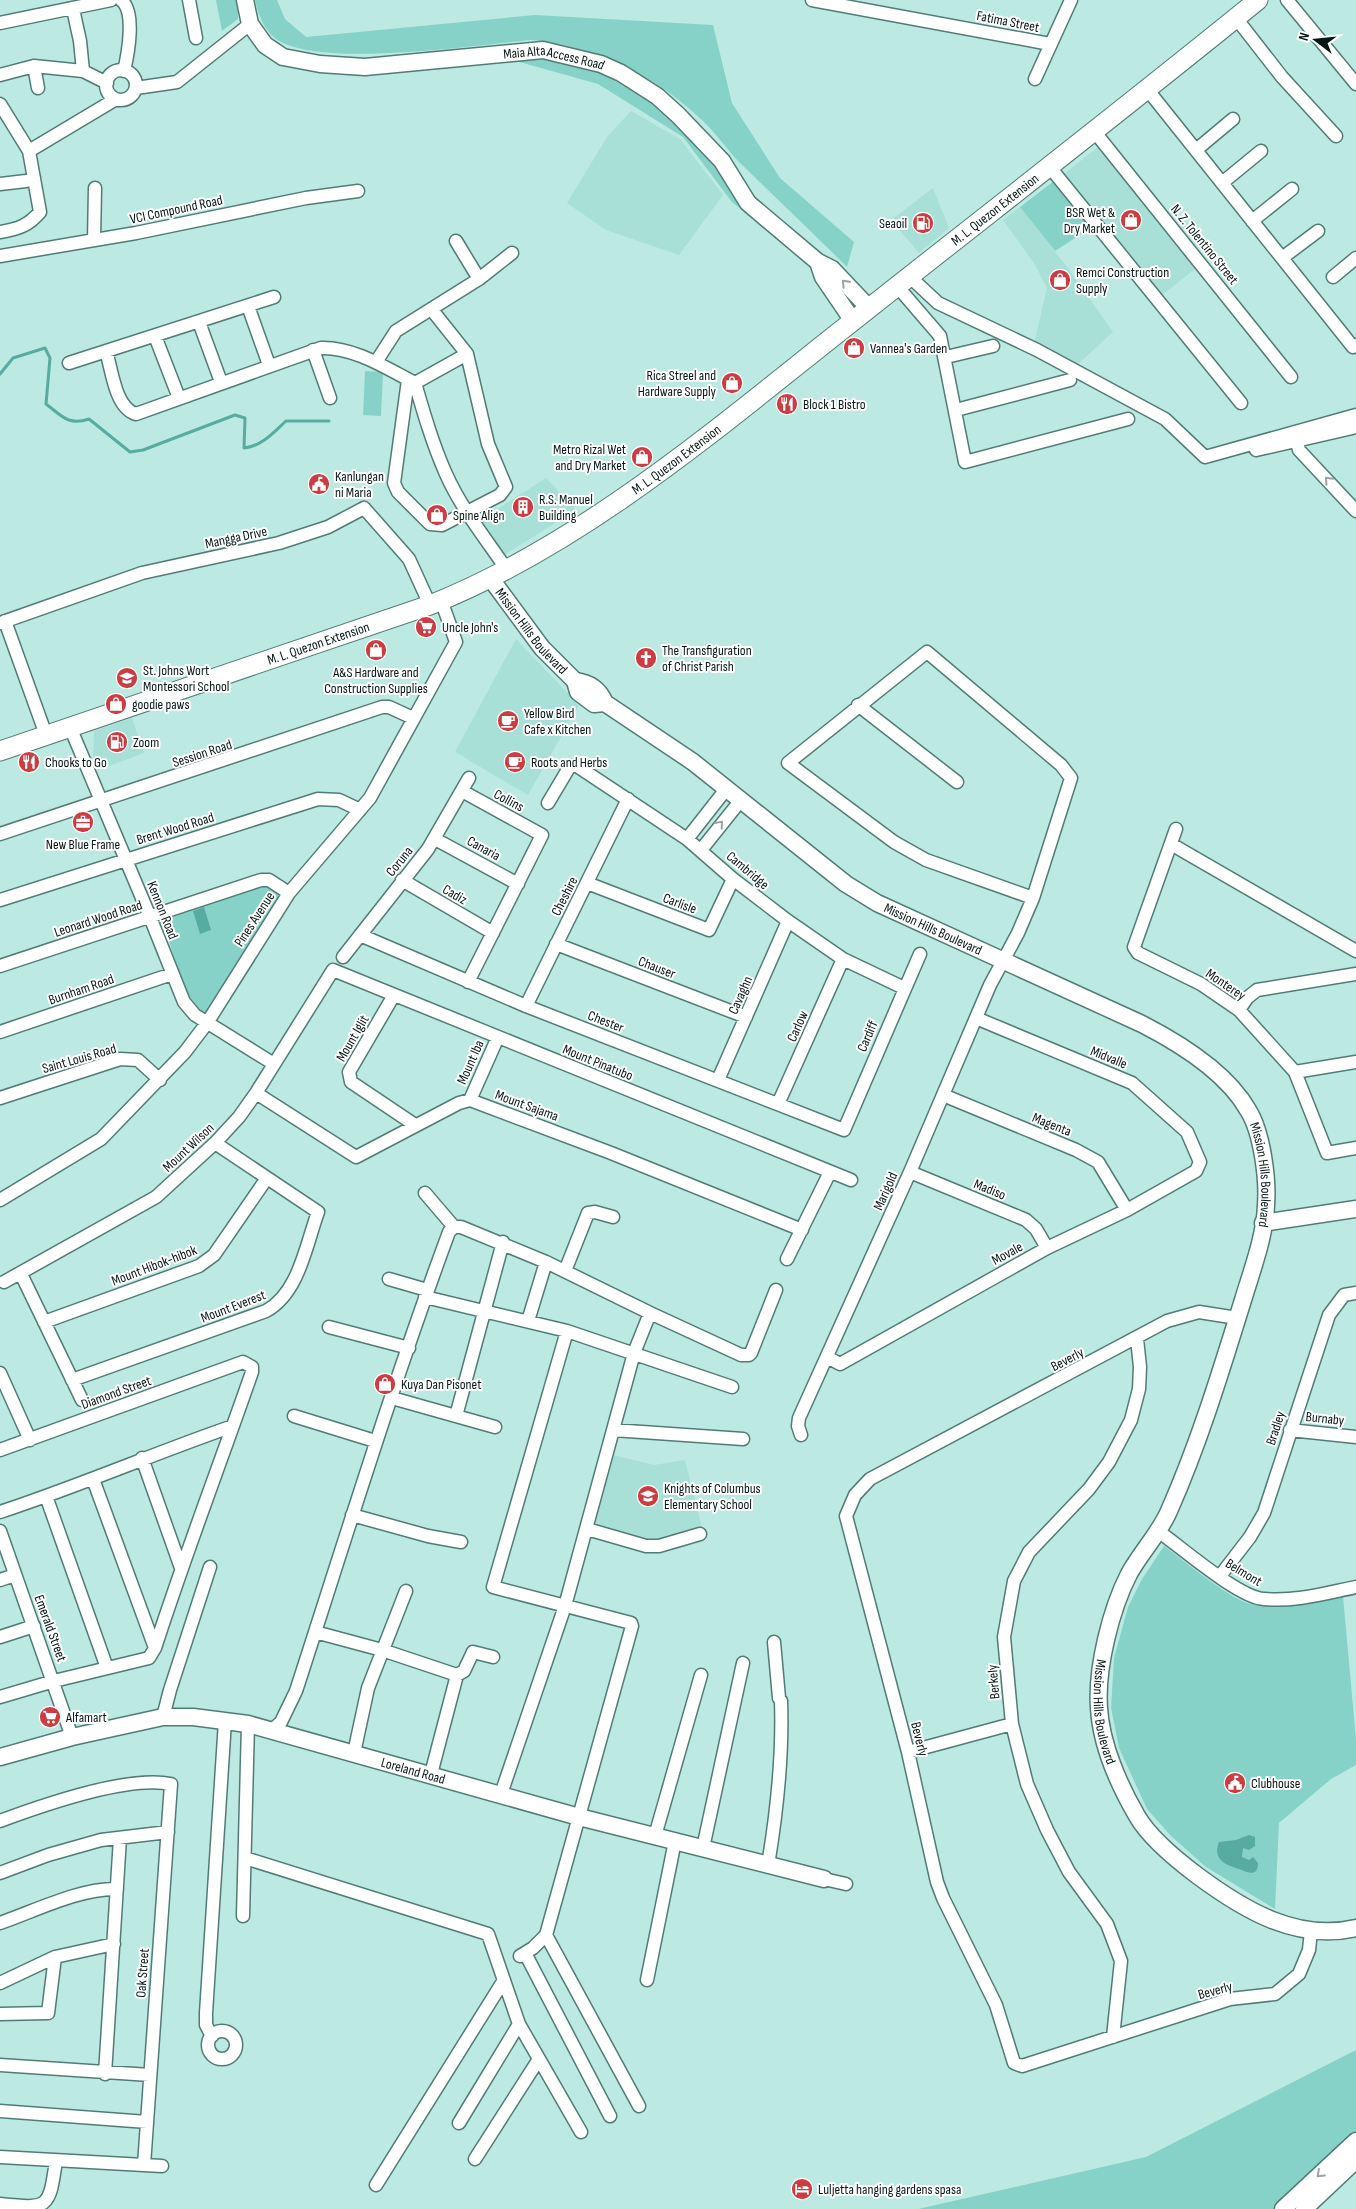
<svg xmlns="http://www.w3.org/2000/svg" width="1356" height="2209" font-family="'Sofia Sans Condensed',sans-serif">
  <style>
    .built { fill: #a8dfd7 }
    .green { fill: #87d2c8 }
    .water { fill: #58aba1 }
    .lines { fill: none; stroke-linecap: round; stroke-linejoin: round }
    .stream { stroke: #58aba1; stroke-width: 3 }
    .minor-casing { stroke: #517c76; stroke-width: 15 }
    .tertiary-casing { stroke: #517c76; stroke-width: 19 }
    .secondary-casing { stroke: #517c76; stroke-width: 21 }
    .minor { stroke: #fff; stroke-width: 12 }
    .tertiary { stroke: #fff; stroke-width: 16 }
    .secondary { stroke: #fff; stroke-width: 19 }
    .oneway { stroke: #9ba2a1 }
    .labels { text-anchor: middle; stroke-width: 4; stroke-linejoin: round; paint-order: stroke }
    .street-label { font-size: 14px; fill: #061715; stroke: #fff }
    .poi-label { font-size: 14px; fill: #061715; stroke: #fff; text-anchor: start }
  </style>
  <rect width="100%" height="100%" fill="#bceae3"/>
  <path class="built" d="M631 111 680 139 723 195 679 255 606 230 567 203 607 137Z
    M1100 145 1199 266 1162 295 1063 175Z
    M933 188 949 228 919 253 891 220Z
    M1020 207 1070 271 1113 332 1078 364 1034 343 1047 288 1034 263 1003 220Z
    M546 478 576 510 504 555 480 520Z
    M516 639 579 705 528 795 455 752Z
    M132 718 144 753 98 770 93 757 94 731Z
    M614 1455 654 1465 685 1460 702 1528 652 1541 593 1527Z"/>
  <path class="green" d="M216 0H238V19L222 31Z
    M255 0H277L285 19 306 37 535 15 713 25 732 103 780 178 854 242 847 267C811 231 774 196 738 161 727 149 717 135 706 124 659 77 597 47 532 40 478 45 318 69 276 39 264 30 258 14 255 0Z
    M549 58 593 68 664 110 699 141 741 209 732 202 683 137 598 84 516 61Z
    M1054 181 1092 227 1055 251 1020 207Z
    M365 371 383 372 381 416 363 415Z
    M267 885 281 893V898L208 1012 201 1013 189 1004 161 916Z
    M1164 1546C1185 1561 1232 1602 1255 1605 1284 1609 1315 1600 1343 1596L1356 1739V1765L1331 1779 1279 1823 1275 1909 1206 1867 1171 1836 1147 1809 1119 1748 1111 1708 1114 1658 1128 1607 1142 1579Z
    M1356 2050V2135L1274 2209H918L1146 2157Z"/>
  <path class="water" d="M204 907 211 930 200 934 193 911Z
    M1249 1835 1255 1837V1846L1249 1850 1243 1848 1242 1857 1249 1860 1253 1857 1258 1863C1258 1878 1247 1872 1239 1869 1226 1865 1212 1860 1219 1842L1236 1840Z"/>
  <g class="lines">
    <path class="stream" d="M0 374 13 358 45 348 50 358 46 404C62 416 68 426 89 419L130 452 143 450 235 415 245 418 244 448C262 446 273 433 286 421H329"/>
    <g class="minor-casing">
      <path id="minor" d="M121 0C136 11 128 54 124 71
        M189 0 196 38
        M812 0 1050 44
        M1287 0 1356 84
        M73 9 80 41 83 71
        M1236 18 1282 77 1336 136
        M0 23 111 0
        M34 66 38 88
        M106 85a15 15 0 1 1 30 0a15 15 0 1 1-30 0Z
        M0 75 34 66 83 71 107 83
        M1035 79 1071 0
        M136 88 177 82 250 24
        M1147 89 1353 347 1356 345
        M0 104 29 151 40 212C28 226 18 229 0 232
        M1094 131 1291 377
        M1196 150 1233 119
        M29 151 116 99
        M1049 166 1241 403
        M1222 183 1261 151
        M0 184 26 181 34 178
        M1252 221 1292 189
        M94 240 95 188
        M456 241 479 279
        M0 256 136 233 306 198 358 191
        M1282 258 1318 231
        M909 276 938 303 1037 350 1165 419 1205 457 1356 415
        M1333 277 1356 258
        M897 286 940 336 965 462 1128 419
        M248 306 269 365
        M199 322 221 382
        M155 336 179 398
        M313 350 330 398
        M106 351C112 370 115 408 136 414L321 348C354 347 386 368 415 383 424 414 433 445 446 474 461 508 486 539 507 570
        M946 357 993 346
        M376 362 396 331 479 279 512 253
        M69 363 274 297
        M408 380 394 483 398 492 430 524 442 525 500 495 506 487 488 444 467 354 432 310
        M415 383 467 354
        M956 410 1070 380
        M1297 442 1299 450 1356 511
        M1256 450 1356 427
        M5 621 46 735
        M0 623 142 573 279 543 328 527 364 508 409 559 430 605
        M858 705 957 782
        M70 727 150 917 184 1002 195 1015 274 1064
        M462 791 542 835 468 982
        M548 803 570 766H577L687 839 733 879 788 921 843 959 904 988
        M1176 829 1134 947 1138 953 1201 984 1239 1010 1295 1072 1327 1153 1356 1148
        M0 834 382 707H389L413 718
        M435 839 518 884
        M687 839 727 788
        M1171 844 1356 951
        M701 850 741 800
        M402 880 493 933
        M587 883 709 930 733 879
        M0 900 318 799 339 800 360 810
        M360 935 526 1006 844 1130 920 954
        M556 944 746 1017
        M343 957 428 849 469 778
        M0 966 261 880H269L289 893
        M394 995 349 1072 351 1082 415 1125
        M526 1006 628 799
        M1239 1010 1247 998 1257 990 1356 974
        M0 1032 172 974
        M1295 1072 1356 1062
        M718 1080 788 921
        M256 1093 356 1157 459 1103 470 1100 611 1153 802 1230
        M943 1095 1076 1150 1098 1162 1127 1210
        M0 1098 120 1059 138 1060 160 1080
        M470 1100 498 1037
        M778 1104 843 959
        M910 1172 1026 1220 1036 1229 1047 1248
        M425 1193 454 1227H461L546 1262 650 1313 741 1355H749L751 1353 776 1290
        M0 1200 101 1139 185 1052 207 1023 289 893 370 798 456 642 441 600
        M787 1259 830 1172
        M565 1271 588 1213 595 1212 613 1217
        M21 1274 82 1400
        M389 1279 427 1290
        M4 1282 156 1197 215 1143 239 1117 256 1093 333 970 851 1180
        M425 1297 567 1331 732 1387
        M1237 1318 1199 1312 1167 1321 870 1479 855 1495 846 1516 908 1752 937 1882 943 1898 996 2005 1014 2063 1022 2066 1230 1999 1275 1994 1299 1974 1309 1950 1311 1931
        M528 1321 546 1262
        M44 1322 199 1266 214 1255 267 1178
        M329 1327 409 1348
        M827 1357 840 1364 1047 1248 1127 1210 1196 1171 1200 1162 1187 1132 1132 1083 976 1018
        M0 1373 30 1440
        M72 1380 266 1311C299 1293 306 1245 318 1212L215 1143
        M392 1398 495 1427
        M294 1416 375 1441
        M456 1416 503 1242
        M613 1430 743 1439
        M1290 1430 1356 1437
        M801 1435 798 1426 799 1418 910 1172 990 985 1018 933 1033 898 1071 778 1061 765 927 652 788 763 894 842 926 860 1033 898
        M0 1450 243 1362 252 1367V1372C220 1464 185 1555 155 1648L149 1658 54 1681 0 1697
        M142 1458 181 1568
        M93 1479 155 1648
        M46 1496 107 1668
        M0 1512C79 1486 155 1453 233 1426
        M352 1515 428 1536 461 1542
        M587 1529 646 1546H659L700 1534
        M0 1531 72 1737
        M1158 1531C1181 1547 1239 1598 1264 1599 1295 1602 1326 1593 1356 1587
        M1220 1576 1250 1537 1264 1513 1329 1315 1344 1295 1356 1293
        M0 1580 15 1575
        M315 1632 382 1650 457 1675
        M0 1637 34 1626
        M163 1717 170 1690 210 1567
        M272 1730 281 1722 296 1691C346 1537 393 1383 449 1232L454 1227
        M908 1752 1012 1724
        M354 1753 368 1688 406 1591
        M431 1774 457 1675 464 1671 473 1652 493 1657
        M501 1794 565 1606 634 1353 650 1313
        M0 1821C43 1805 128 1775 171 1784L144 2165
        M655 1836 701 1675
        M703 1848 743 1663
        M245 1858 488 1934 519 2024 581 2132
        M768 1865C777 1811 783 1756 781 1701L779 1698 774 1642
        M0 1873 48 1855 101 1840 168 1832
        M824 1879 846 1884
        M243 1916 248 1724
        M0 1923C35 1911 80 1888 117 1889
        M546 1935 639 2106
        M525 1953 610 2116
        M520 1956 533 1948 546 1935 632 1626 631 1623 493 1587 567 1331
        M647 1980 675 1841
        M0 1983 55 1957 114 1944
        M0 2014 48 2013 55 1957
        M208 2045a14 14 0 1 1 28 0a14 14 0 1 1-28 0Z
        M212 2036 206 2025V2013L225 1721
        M1113 2037 1121 1961 1107 1924 1069 1872 1047 1830 1027 1784 1012 1724 1004 1637 1014 1581 1029 1552 1089 1489 1109 1462 1131 1420 1139 1389 1140 1367 1137 1339
        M0 2065 150 2075
        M105 2074 120 1838
        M0 2111 147 2122
        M459 2123 519 2024
        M0 2157 162 2166
        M475 2159 539 2059
        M376 2185 504 1980
        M0 2204C49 2209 49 2209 56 2161"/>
    </g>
    <g class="tertiary-casing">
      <g id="tertiary">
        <path id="s1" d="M245 0 250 24 265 45 283 57 320 64 365 67 543 50 601 64 621 73 657 96 678 115 722 161 748 203 818 262 832 269 869 308"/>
        <path d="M818 262 823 277 853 321"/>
        <path id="s2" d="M491 579 542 648 575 681 578 692 594 704 605 703"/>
        <path id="s3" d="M575 681C590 683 599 689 605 703L693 762 846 884 877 903 1142 1024C1179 1043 1227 1073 1248 1110 1262 1132 1268 1179 1266 1205 1265 1236 1252 1270 1243 1300 1221 1371 1199 1443 1169 1511 1159 1534 1141 1552 1129 1574 1111 1609 1096 1668 1099 1708 1101 1744 1119 1785 1137 1816 1149 1837 1178 1861 1198 1876 1244 1910 1297 1942 1356 1928"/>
        <path d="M1263 1223 1356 1209"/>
        <path id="s4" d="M0 1757 72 1737 163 1717H193L248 1724 579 1817 824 1879"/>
        <path d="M1283 2209 1356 2141"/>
        <path d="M1304 2209 1356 2160"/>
      </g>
    </g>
    <g class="secondary-casing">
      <g id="secondary">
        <path id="s5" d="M0 751 430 605C586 543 722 424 853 321 988 214 1124 109 1258 0"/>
      </g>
    </g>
    <use href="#minor" class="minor"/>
    <use href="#tertiary" class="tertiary"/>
    <use href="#secondary" class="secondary"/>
  </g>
  <defs><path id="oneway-chevron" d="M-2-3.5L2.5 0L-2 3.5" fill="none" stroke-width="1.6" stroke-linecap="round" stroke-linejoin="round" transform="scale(1.25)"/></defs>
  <g class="oneway">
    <use href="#oneway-chevron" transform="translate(845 283) rotate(-134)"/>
    <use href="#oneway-chevron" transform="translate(1328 480) rotate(-133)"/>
    <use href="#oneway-chevron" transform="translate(720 824) rotate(-49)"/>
    <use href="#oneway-chevron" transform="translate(1320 2174) rotate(137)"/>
  </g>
  <defs>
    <g id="shop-disc" transform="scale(1.125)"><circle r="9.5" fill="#cc3d43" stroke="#fff"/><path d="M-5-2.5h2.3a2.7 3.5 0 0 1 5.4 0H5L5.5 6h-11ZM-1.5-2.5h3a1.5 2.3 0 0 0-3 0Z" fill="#fff"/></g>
    <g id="fuel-disc" transform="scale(1.125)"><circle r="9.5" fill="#cc3d43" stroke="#fff"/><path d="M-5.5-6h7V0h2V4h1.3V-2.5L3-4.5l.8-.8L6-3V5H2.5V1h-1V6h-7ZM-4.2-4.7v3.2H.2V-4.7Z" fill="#fff"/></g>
    <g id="restaurant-disc" transform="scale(1.125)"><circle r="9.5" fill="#cc3d43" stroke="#fff"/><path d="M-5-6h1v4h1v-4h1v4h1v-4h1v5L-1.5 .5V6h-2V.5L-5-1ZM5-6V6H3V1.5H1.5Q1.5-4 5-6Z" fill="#fff"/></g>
    <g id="civic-disc" transform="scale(1.125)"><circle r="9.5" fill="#cc3d43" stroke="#fff"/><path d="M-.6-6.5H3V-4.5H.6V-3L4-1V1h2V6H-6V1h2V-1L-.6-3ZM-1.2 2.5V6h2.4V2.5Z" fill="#fff"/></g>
    <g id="building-disc" transform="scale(1.125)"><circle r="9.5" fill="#cc3d43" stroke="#fff"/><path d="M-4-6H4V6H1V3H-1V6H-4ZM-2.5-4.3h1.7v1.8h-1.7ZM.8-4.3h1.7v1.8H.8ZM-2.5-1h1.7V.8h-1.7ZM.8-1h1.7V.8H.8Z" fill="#fff"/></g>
    <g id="supermarket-disc" transform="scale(1.125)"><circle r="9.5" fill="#cc3d43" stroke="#fff"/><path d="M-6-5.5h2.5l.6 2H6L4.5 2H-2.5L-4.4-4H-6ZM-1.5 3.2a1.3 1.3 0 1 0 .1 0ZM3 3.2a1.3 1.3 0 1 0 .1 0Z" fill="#fff"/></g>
    <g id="church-disc" transform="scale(1.125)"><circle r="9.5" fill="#cc3d43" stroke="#fff"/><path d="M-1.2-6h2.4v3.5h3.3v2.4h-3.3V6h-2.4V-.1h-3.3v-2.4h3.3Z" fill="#fff"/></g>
    <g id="school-disc" transform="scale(1.125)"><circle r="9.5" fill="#cc3d43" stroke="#fff"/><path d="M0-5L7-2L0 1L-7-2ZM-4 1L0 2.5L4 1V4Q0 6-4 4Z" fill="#fff"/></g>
    <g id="cafe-disc" transform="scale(1.125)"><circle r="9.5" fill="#cc3d43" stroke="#fff"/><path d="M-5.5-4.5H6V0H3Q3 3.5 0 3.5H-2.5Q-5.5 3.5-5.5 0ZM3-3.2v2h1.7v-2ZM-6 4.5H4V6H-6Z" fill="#fff"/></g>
    <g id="office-disc" transform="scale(1.125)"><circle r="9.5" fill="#cc3d43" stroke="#fff"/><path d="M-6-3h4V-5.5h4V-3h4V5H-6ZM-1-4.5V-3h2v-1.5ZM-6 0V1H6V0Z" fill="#fff"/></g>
    <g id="hotel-disc" transform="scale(1.125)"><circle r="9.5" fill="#cc3d43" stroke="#fff"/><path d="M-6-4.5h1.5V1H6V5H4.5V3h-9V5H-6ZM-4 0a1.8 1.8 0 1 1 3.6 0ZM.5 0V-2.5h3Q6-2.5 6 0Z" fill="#fff"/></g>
  </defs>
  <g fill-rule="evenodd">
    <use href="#shop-disc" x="1131" y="220"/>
    <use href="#fuel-disc" x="923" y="223"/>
    <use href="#shop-disc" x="1060" y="280"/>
    <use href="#shop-disc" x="854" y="348"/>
    <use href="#shop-disc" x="732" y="383"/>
    <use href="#restaurant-disc" x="787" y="404"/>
    <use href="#shop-disc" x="642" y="457"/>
    <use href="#civic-disc" x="319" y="484"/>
    <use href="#building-disc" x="523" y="507"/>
    <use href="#shop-disc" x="437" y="515"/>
    <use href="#supermarket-disc" x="426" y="627"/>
    <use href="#shop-disc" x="376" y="650"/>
    <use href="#church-disc" x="646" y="658"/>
    <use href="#school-disc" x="127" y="678"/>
    <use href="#shop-disc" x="116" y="704"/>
    <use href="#cafe-disc" x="508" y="721"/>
    <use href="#fuel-disc" x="117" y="742"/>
    <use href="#restaurant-disc" x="29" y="762"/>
    <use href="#cafe-disc" x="515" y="762"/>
    <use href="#office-disc" x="83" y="822"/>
    <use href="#shop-disc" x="385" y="1384"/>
    <use href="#school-disc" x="648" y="1496"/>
    <use href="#supermarket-disc" x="50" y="1717"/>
    <use href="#civic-disc" x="1235" y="1783"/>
    <use href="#hotel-disc" x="802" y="2189"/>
  </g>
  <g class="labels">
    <g class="street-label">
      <text transform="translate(1008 21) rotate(11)" y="5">Fatima Street</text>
      <text dy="5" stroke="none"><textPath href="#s1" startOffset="345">Maia Alta Access Road</textPath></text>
      <text transform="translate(176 209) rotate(-12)" y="5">VCI Compound Road</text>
      <text dy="5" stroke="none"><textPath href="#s5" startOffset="1146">M. L. Quezon Extension</textPath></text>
      <text transform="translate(1205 244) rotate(51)" y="5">N. Z. Tolentino Street</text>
      <text dy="5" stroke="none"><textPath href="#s5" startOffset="741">M. L. Quezon Extension</textPath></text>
      <text transform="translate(236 537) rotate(-12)" y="5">Mangga Drive</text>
      <text dy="5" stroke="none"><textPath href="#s2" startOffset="66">Mission Hills Boulevard</textPath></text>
      <text dy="5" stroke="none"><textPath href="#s5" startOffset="336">M. L. Quezon Extension</textPath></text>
      <text transform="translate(202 753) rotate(-18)" y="5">Session Road</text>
      <text transform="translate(509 800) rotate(28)" y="5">Collins</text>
      <text transform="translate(175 828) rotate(-17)" y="5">Brent Wood Road</text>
      <text transform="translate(484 848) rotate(29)" y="5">Canaria</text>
      <text transform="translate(399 861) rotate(-51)" y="5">Coruna</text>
      <text transform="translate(748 870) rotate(40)" y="5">Cambridge</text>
      <text transform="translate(455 894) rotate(30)" y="5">Cadiz</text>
      <text transform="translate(564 896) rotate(-63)" y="5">Cheshire</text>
      <text transform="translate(680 903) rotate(21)" y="5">Carlisle</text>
      <text transform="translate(163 910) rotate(68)" y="5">Kennon Road</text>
      <text transform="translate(98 918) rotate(-18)" y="5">Leonard Wood Road</text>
      <text transform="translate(254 919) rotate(-57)" y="5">Pines Avenue</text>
      <text dy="5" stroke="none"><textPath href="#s3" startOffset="439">Mission Hills Boulevard</textPath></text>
      <text transform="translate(657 967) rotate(21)" y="5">Chauser</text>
      <text transform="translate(1226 984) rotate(34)" y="5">Monterey</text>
      <text transform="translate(81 989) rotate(-19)" y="5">Burnham Road</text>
      <text transform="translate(740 995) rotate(-66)" y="5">Cavaghn</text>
      <text transform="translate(606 1021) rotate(21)" y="5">Chester</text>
      <text transform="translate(797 1026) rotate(-66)" y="5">Carlow</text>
      <text transform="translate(867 1036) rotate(-67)" y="5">Cardiff</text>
      <text transform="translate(352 1038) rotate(-60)" y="5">Mount Iglit</text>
      <text transform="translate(1109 1057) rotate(22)" y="5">Midvalle</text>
      <text transform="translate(79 1058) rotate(-16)" y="5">Saint Louis Road</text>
      <text transform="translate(470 1062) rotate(-66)" y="5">Mount Iba</text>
      <text transform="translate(598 1062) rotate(22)" y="5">Mount Pinatubo</text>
      <text transform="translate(527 1105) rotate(20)" y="5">Mount Sajama</text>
      <text transform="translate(1052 1124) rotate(22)" y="5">Magenta</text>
      <text transform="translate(188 1147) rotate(-43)" y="5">Mount Wilson</text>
      <text dy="5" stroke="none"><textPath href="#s3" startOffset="874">Mission Hills Boulevard</textPath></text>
      <text transform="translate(990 1189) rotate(22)" y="5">Madiso</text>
      <text transform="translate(885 1191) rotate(-66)" y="5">Marigold</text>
      <text transform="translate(1007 1253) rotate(-29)" y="5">Movale</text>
      <text transform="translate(154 1265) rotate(-21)" y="5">Mount Hibok-hibok</text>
      <text transform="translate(233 1306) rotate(-21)" y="5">Mount Everest</text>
      <text transform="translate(1067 1359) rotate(-28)" y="5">Beverly</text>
      <text transform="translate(116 1392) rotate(-20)" y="5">Diamond Street</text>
      <text transform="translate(1325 1418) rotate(6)" y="5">Burnaby</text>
      <text transform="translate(1275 1428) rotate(-72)" y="5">Bradley</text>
      <text transform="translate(1244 1572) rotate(31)" y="5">Belmont</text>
      <text transform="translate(51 1628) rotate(70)" y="5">Emerald Street</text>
      <text transform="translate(993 1682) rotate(-95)" y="5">Berkely</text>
      <text dy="5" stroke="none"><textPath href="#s3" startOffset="1444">Mission Hills Boulevard</textPath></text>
      <text transform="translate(920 1739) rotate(76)" y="5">Beverly</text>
      <text dy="5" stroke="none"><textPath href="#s4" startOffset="425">Loreland Road</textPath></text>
      <text transform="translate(142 1973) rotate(-86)" y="5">Oak Street</text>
      <text transform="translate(1215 1990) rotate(-15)" y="5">Beverly</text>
    </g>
    <g class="poi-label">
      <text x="1115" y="217" text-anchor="end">BSR Wet &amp;<tspan x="1115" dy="16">Dry Market</tspan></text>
      <text x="907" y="228" text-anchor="end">Seaoil</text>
      <text x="1076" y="277">Remci Construction<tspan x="1076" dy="16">Supply</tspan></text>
      <text x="870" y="353">Vannea's Garden</text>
      <text x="716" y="380" text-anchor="end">Rica Streel and<tspan x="716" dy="16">Hardware Supply</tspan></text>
      <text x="803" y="409">Block 1 Bistro</text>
      <text x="626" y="454" text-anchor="end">Metro Rizal Wet<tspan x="626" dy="16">and Dry Market</tspan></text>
      <text x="335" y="481">Kanlungan<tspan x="335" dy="16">ni Maria</tspan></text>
      <text x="539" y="504">R.S. Manuel<tspan x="539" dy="16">Building</tspan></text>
      <text x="453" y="520">Spine Align</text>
      <text x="442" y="632">Uncle John's</text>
      <text x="662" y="655">The Transfiguration<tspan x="662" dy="16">of Christ Parish</tspan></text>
      <text x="143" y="675">St. Johns Wort<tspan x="143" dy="16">Montessori School</tspan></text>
      <text x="376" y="677" text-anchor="middle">A&amp;S Hardware and<tspan x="376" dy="16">Construction Supplies</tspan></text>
      <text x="132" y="709">goodie paws</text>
      <text x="524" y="718">Yellow Bird<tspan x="524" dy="16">Cafe x Kitchen</tspan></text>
      <text x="133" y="747">Zoom</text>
      <text x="45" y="767">Chooks to Go</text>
      <text x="531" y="767">Roots and Herbs</text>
      <text x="83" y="849" text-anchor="middle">New Blue Frame</text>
      <text x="401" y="1389">Kuya Dan Pisonet</text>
      <text x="664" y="1493">Knights of Columbus<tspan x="664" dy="16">Elementary School</tspan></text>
      <text x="66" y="1722">Alfamart</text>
      <text x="1251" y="1788">Clubhouse</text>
      <text x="818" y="2194">Luljetta hanging gardens spasa</text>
    </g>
  </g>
  <g transform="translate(1316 40) rotate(286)" stroke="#ffffff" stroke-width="4" paint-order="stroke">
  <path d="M0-4L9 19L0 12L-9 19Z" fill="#061715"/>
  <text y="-8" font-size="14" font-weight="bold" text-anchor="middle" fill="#061715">N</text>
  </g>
</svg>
